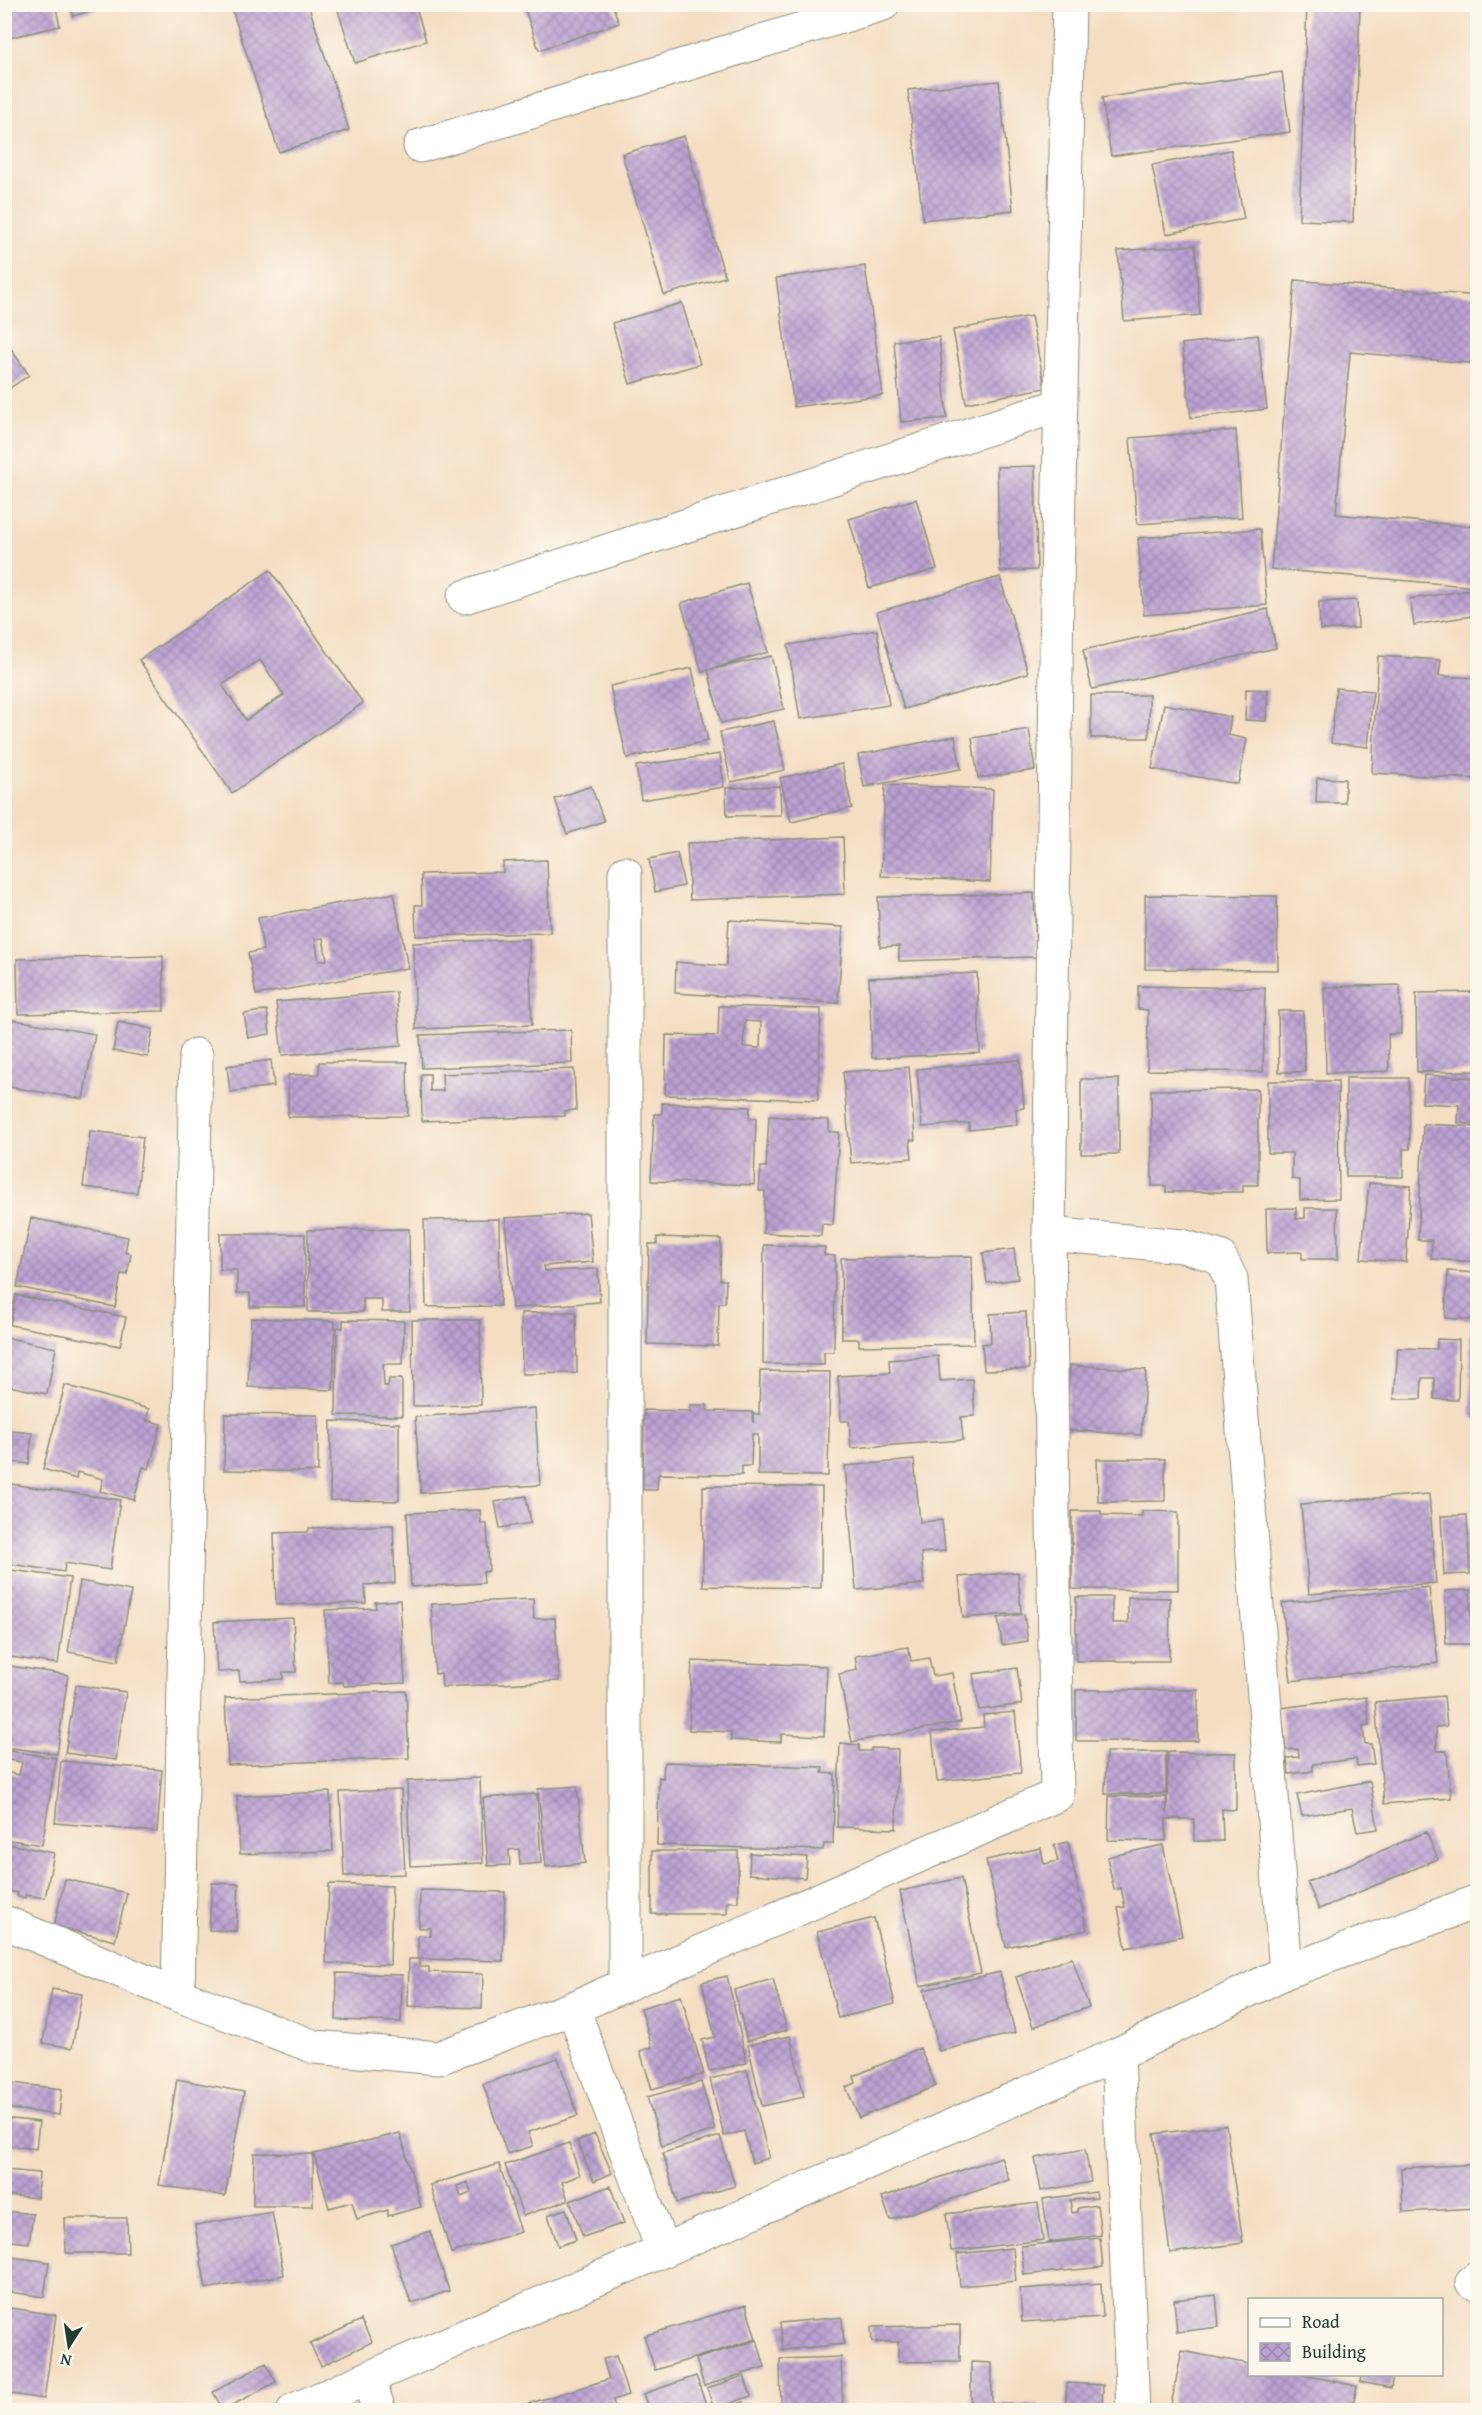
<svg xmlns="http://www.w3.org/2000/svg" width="1482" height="2415" font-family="'Gentium Book Plus',serif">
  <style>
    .building { fill: url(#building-cross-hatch); fill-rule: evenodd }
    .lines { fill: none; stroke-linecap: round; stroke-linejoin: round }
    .minor-casing { stroke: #8a8e7b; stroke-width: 35 }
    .minor { stroke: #fff; stroke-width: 33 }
  </style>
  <defs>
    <pattern id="building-cross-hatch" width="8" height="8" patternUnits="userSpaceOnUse" patternTransform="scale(1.5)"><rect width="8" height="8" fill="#bca2d3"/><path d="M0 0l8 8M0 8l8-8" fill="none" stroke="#9885ac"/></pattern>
  </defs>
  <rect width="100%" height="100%" fill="#fbf7ec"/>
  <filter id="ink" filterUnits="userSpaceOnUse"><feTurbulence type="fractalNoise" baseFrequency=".0167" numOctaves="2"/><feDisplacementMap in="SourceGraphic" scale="12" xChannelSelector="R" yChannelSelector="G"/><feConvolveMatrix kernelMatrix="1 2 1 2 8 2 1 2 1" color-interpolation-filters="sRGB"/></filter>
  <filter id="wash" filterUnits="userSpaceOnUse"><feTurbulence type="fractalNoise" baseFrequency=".008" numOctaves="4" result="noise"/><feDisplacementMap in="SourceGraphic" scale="24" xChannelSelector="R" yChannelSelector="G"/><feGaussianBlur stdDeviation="1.35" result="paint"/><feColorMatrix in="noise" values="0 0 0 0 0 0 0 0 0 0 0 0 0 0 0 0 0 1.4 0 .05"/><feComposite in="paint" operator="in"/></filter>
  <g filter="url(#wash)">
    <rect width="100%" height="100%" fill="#f4dec2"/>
    <g id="blocks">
      <path class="building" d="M4 4H55L60 26 4 39Z
        M70 4H109V5L73 16Z
        M230 4H308L349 130 279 152Z
        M336 4H415L426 41 355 63Z
        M523 4H612L619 23 539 50Z
        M1307 4H1360L1353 222 1299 220Z
        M1282 72 1290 132 1111 156 1102 98Z
        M999 81 1013 210 923 220 908 90Z
        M684 136 725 277 664 295 622 154Z
        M1231 150 1244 219 1166 234 1152 165Z
        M1195 245 1200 315 1124 321 1118 251Z
        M865 266 883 395 794 407 776 278Z
        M1295 280 1478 296V364L1350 352 1336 514 1478 527V587L1271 569Z
        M682 303 700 364 630 384 612 323Z
        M1031 316 1045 388 966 403 953 330Z
        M1258 335 1267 409 1191 418 1182 344Z
        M939 337 947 418 901 422 894 341Z
        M4 339 29 375 4 392Z
        M1236 430 1242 517 1137 524 1130 438Z
        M1035 466 1037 570 1000 571 997 467Z
        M916 499 937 569 869 588 849 519Z
        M1260 529 1267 605 1144 615 1138 538Z
        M270 570 363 703 232 793 139 660ZM260 660 284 695 246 720 222 685Z
        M1000 577 1028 673 904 709 877 612Z
        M747 583 768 652 702 672 681 603Z
        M1476 589 1478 615 1414 625 1410 599Z
        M1357 600 1358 628 1320 630 1319 602Z
        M1268 609 1276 648 1092 689 1083 650Z
        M877 630 889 705 800 719 788 645Z
        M771 656 784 709 721 723 708 670Z
        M1378 656 1441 660 1439 676 1475 678 1472 729H1478V779L1372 773Z
        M692 668 708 741 627 758 610 686Z
        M1336 688 1373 691 1368 747 1331 743Z
        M1246 689 1268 690 1266 721 1245 720Z
        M1091 695H1149V738H1091Z
        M1164 704 1231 717 1228 735 1247 739 1238 784 1152 769Z
        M774 721 785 770 731 782 720 732Z
        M1029 729 1035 770 978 778 972 738Z
        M955 736 961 769 864 787 858 755Z
        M720 754 724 787 641 800 636 766Z
        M842 764 852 808 791 822 780 778Z
        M1317 778 1345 779V803H1316Z
        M885 785 993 789 990 882 881 876Z
        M591 786 604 821 567 834 555 799Z
        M780 786 781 815 727 816 726 788Z
        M843 837 845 894 690 900 687 843Z
        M677 853 684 886 655 892 649 859Z
        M547 860 550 933 416 936 415 905H422L421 874 503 872V862Z
        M394 893 408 968 256 995 248 953 263 950 258 918ZM323 938 327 960 319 961 315 939Z
        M1034 893 1036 957 899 961V946L880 947 878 897Z
        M1145 895 1277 896 1278 970 1145 969Z
        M729 920 843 927 838 1003 675 993 676 962 726 966Z
        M529 939 532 1025 416 1029 413 943Z
        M163 956 164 1011 18 1014 17 959Z
        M977 973 980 1053 872 1058 869 978Z
        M1400 985 1401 1034H1388L1389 1071 1326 1073 1324 987Z
        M1138 986 1265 988 1263 1072 1147 1070 1148 1010 1138 1009Z
        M396 992 401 1046 282 1055 276 1002Z
        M1478 992V1071L1417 1072 1416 993Z
        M719 1006 821 1009 818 1100 665 1095 666 1035 718 1036ZM745 1021 761 1022 760 1048 743 1047Z
        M267 1010 270 1034 248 1038 244 1014Z
        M1278 1011H1303L1305 1072H1279Z
        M4 1018 95 1034 83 1099 4 1086Z
        M118 1022 153 1029 148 1057 113 1051Z
        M571 1030 572 1063 422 1068 420 1035Z
        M271 1060 274 1086 230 1092 227 1066Z
        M1020 1060 1024 1108 1016 1109 1017 1125 969 1130V1123L922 1127 917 1069Z
        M319 1062H407L408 1116 288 1117V1075L319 1074Z
        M909 1067 915 1140H910L912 1158 851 1163 843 1072Z
        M574 1069 576 1110 565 1111V1116L422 1121 421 1074H430V1091H443L442 1074Z
        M1424 1075 1478 1078V1125L1458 1123 1459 1105 1422 1103Z
        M1346 1078H1409L1410 1149H1403V1177H1346Z
        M1081 1079H1119V1154H1081Z
        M1268 1081H1338L1339 1199 1300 1200V1180L1292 1179V1153H1268Z
        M1258 1089V1185H1243V1192H1166V1186H1152L1151 1090Z
        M662 1103 750 1107 749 1118H756L754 1185 651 1181 654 1114H662Z
        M769 1116 829 1120V1132H839L833 1225 822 1224 821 1236 763 1233 765 1191H759L761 1167H766Z
        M1423 1124 1478 1127V1262L1431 1259 1432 1240H1418Z
        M90 1131 143 1137 137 1193 83 1187Z
        M1369 1183 1411 1186 1406 1262 1361 1259Z
        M1296 1208V1219L1305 1218V1208H1337L1338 1259H1302V1252L1267 1253 1266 1209Z
        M588 1213 593 1262 544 1266 545 1271 598 1269 600 1302 512 1308 505 1218Z
        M31 1218 128 1237 125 1252 131 1254 127 1275 121 1274 115 1307 17 1287Z
        M499 1219 500 1306 426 1307 424 1220Z
        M409 1229 410 1312H382V1299H363V1312H308V1230Z
        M220 1234H305V1307H250V1293H237V1270H220Z
        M657 1237 721 1239 720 1280H726L725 1303H719L718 1346 647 1344 649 1244H657Z
        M764 1245 825 1247 824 1255 835 1256 834 1352H824V1365L763 1364Z
        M1014 1249 1018 1279 987 1283 983 1253Z
        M972 1256 974 1344 859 1346V1339H842L841 1258Z
        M1448 1271 1476 1273 1472 1320 1445 1318Z
        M16 1295 126 1317 120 1346 10 1325Z
        M576 1312 577 1373 522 1374 521 1313Z
        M1026 1312 1029 1369 984 1370 982 1344 991 1343 990 1314Z
        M251 1318 335 1321 333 1390 248 1387Z
        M343 1320 404 1321 403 1364H383L384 1386H388L389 1379H402V1416L336 1415 337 1327 343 1328Z
        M412 1320H480L481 1405 413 1406Z
        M1470 1336H1478V1418H1471Z
        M4 1337 56 1348 47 1394 4 1385Z
        M1437 1339 1459 1340 1458 1400 1434 1399V1378H1422L1421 1399H1394L1398 1348 1437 1349Z
        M938 1356 940 1381 972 1379 975 1416 961 1417 963 1440 851 1448 849 1421H841L838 1376 890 1373 889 1360Z
        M1070 1365 1146 1370 1141 1435 1065 1430Z
        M760 1371 830 1372 828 1476 758 1475V1435L752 1434 751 1466H742V1475L658 1474 657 1490H643L644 1410 690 1411V1405H707L708 1411 752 1412 753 1423V1414H759Z
        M65 1385 149 1409 146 1420 161 1424 149 1469 143 1467 134 1500 100 1491 103 1479 77 1472 76 1479 43 1469Z
        M535 1408 540 1485 421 1493 415 1417Z
        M225 1414 318 1415V1472L224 1470Z
        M331 1421 399 1423V1501L330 1500Z
        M4 1430 32 1433 29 1464 4 1461Z
        M1097 1459H1165V1501L1098 1502Z
        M914 1460 920 1522 942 1520 945 1551 921 1553 924 1584 856 1590 845 1466Z
        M4 1483 120 1500 110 1570 65 1563 64 1572 4 1563Z
        M703 1486 822 1487 821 1588 703 1586Z
        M1429 1494 1436 1583 1309 1594 1301 1504Z
        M526 1496 531 1523 500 1528 495 1502Z
        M480 1510 481 1524H487L489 1571 483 1572 484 1583 411 1587 407 1513Z
        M1072 1511H1101V1515L1142 1516V1511L1178 1512V1590L1072 1589Z
        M1467 1515 1470 1574 1444 1575 1441 1516Z
        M393 1525 395 1583 365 1585 366 1603 276 1605 274 1533 308 1532 309 1528Z
        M4 1569 70 1578 58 1664 4 1656Z
        M1018 1572 1021 1613 963 1618 959 1577Z
        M80 1581 131 1591 118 1661 68 1652Z
        M1429 1587 1438 1663 1291 1681 1282 1603Z
        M1470 1590 1472 1644H1446L1445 1591Z
        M1076 1597H1112V1623H1128V1597L1170 1598 1169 1661H1076Z
        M533 1599 534 1619 555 1618 559 1681 442 1687 441 1673 435 1674 431 1604Z
        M400 1600 405 1683 344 1686 343 1682 329 1683 325 1610 376 1608 375 1602Z
        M1024 1614 1028 1641 1002 1645 998 1618Z
        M293 1618 296 1672H283V1679L240 1681 239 1671 217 1672 214 1622Z
        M908 1647 911 1661 929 1658 933 1676 952 1673 961 1722 852 1742 839 1674 857 1670 855 1656Z
        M692 1661 827 1666 824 1736 781 1734V1742L731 1740V1732L689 1730Z
        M4 1665 68 1675 57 1754 4 1747Z
        M1017 1668 1022 1704 979 1710 973 1674Z
        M76 1685 126 1692 116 1760 65 1753Z
        M1076 1690H1198V1741H1076Z
        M406 1691 409 1758 228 1765 225 1698Z
        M1444 1696 1447 1726 1436 1727 1437 1751H1447L1451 1798 1384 1804 1375 1702Z
        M1366 1697 1369 1725 1363 1726 1365 1744H1371L1374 1764 1357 1766 1356 1759 1313 1764V1771L1289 1774 1287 1758 1299 1757 1298 1749 1286 1750 1281 1708Z
        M1015 1712 1021 1773 937 1781 932 1732 984 1727 983 1715Z
        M840 1743 859 1745V1751H871V1748L898 1749 896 1829 837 1827Z
        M4 1750 56 1758 42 1845 4 1839ZM9 1760 22 1762 19 1775 6 1772Z
        M1106 1752H1166V1794H1105Z
        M1168 1752 1236 1753V1810L1222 1809 1223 1841H1194V1819H1166V1841L1108 1840 1109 1796 1166 1797 1167 1813Z
        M61 1761 162 1770 157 1832 55 1823Z
        M664 1762 823 1767 822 1773 835 1774 833 1844H824L823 1850 657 1845 659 1777 663 1778Z
        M480 1778 483 1863 410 1866 407 1781Z
        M1370 1781 1378 1829 1357 1832 1352 1808 1302 1816 1297 1795Z
        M577 1786 585 1863 546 1867 538 1789Z
        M401 1790 405 1874 344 1876 340 1792Z
        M330 1792 333 1851 240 1854 237 1796Z
        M537 1794 541 1863 520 1865 519 1849 509 1850 510 1865 488 1866 483 1798Z
        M1426 1832 1438 1859 1319 1909 1307 1882Z
        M1068 1842 1087 1930 1006 1947 986 1860 1041 1848 1044 1864 1058 1861 1054 1845Z
        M4 1843 54 1853 45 1898 25 1895V1898L17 1896 18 1893 4 1890Z
        M1163 1845 1182 1936 1126 1948 1118 1908 1125 1907 1121 1888 1114 1890 1107 1857Z
        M652 1851H738V1902H727V1914H652Z
        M750 1853 807 1857 805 1878 749 1874Z
        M961 1878 981 1973 920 1986 900 1891Z
        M65 1879 127 1893 115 1941 54 1926Z
        M212 1883 239 1884 236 1931 209 1930Z
        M329 1884 392 1886 390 1965 326 1963Z
        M420 1890 505 1892 503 1961 418 1959V1935L431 1936V1928H419Z
        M874 1918 895 2004 838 2018 817 1932Z
        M1072 1958 1089 2007 1033 2027 1016 1977Z
        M409 1959H419V1967H429V1972L483 1974 482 2008 408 2006Z
        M1000 1972 1015 2033 939 2051 924 1990Z
        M337 1973 402 1975 401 2022 336 2020Z
        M727 1976 747 2063 709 2071 702 2040 715 2037 702 1982Z
        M773 1979 787 2030 747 2041 734 1990Z
        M52 1989 82 1994 72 2048 43 2043Z
        M681 1996 704 2074 652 2089 640 2051 652 2047 641 2008Z
        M790 2036 804 2097 762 2106 748 2045Z
        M920 2048 936 2086 859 2118 846 2087 856 2083 854 2076Z
        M558 2058 578 2116 528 2132 533 2146 507 2154 483 2084Z
        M747 2070 769 2158 752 2163 744 2131 724 2136 710 2079Z
        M177 2079 244 2092 225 2196 159 2185Z
        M4 2082 62 2089 59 2115 4 2108Z
        M701 2082 715 2130 662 2146 647 2097Z
        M4 2118 39 2122 36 2149 4 2145Z
        M1226 2125 1243 2243 1170 2253 1154 2134Z
        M400 2133 421 2207 388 2216V2210L357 2219 352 2202 329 2208 314 2154Z
        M595 2134 612 2173 594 2181 577 2141Z
        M720 2136 735 2186 677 2203 663 2153Z
        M569 2143 580 2175 562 2182 568 2200 523 2216 505 2165Z
        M1085 2149 1091 2182 1041 2191 1035 2158Z
        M254 2153 313 2154V2206H253Z
        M1001 2157 1009 2180 890 2220 882 2197Z
        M499 2164 521 2232 451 2253 430 2185ZM468 2182 471 2193 461 2197 457 2186Z
        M1478 2164V2208L1403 2212 1401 2168Z
        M4 2170 39 2173 37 2198 4 2195Z
        M610 2186 624 2223 583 2237 570 2201Z
        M1096 2192 1097 2198 1070 2200 1072 2213 1078 2212V2208L1097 2205 1101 2235 1049 2242 1043 2199Z
        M1038 2203 1043 2240 951 2251 946 2214Z
        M566 2209 576 2240 558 2246 548 2215Z
        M4 2211 33 2214 29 2243 4 2240Z
        M272 2212 284 2275 206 2289 195 2225Z
        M65 2218H127L128 2253H66Z
        M430 2231 449 2291 411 2303 391 2244Z
        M1100 2238 1103 2267 1024 2275 1021 2246Z
        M1013 2248 1016 2281 960 2286 957 2254Z
        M4 2256 49 2262 44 2297 4 2291Z
        M1101 2283 1103 2317 1022 2322 1020 2289Z
        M1216 2295 1219 2327 1177 2332 1174 2300Z
        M746 2305 756 2339 655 2370 644 2336Z
        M4 2307 56 2315 44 2399 4 2393Z
        M842 2317 844 2344 783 2350 780 2323Z
        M361 2320 372 2342 321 2366 310 2344Z
        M960 2325V2361L898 2362V2342H872L871 2327Z
        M757 2340 765 2367 704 2386 696 2359Z
        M1182 2351 1250 2364V2374H1300L1357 2386 1352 2410H1170Z
        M616 2356 628 2395 613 2400 616 2410H508L609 2379 603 2359Z
        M841 2357 843 2410H781L780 2359Z
        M971 2362 992 2363V2404L1038 2405V2410H971Z
        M266 2363 276 2382 223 2410 213 2392Z
        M1361 2374H1393L1391 2388 1360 2382Z
        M696 2376 708 2410H649L643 2394Z
        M744 2376 751 2396 714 2409 707 2388Z
        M1067 2383 1103 2385 1102 2410H1065Z
        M744 2402 747 2410H718Z"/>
    </g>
  </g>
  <g filter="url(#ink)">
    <use href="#blocks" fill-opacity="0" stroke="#8a8e7b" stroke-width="1.5"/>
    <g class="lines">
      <g class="minor-casing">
        <path id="minor" d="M420 146 883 4
          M464 597 1061 405
          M625 873V1983
          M1049 1234 1182 1246 1220 1257 1231 1279 1286 1972
          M4 1922 178 1995 315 2047 438 2058 573 2008 1057 1795 1049 1234 1057 588 1069 4
          M178 1995 196 1055
          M573 2008 663 2251
          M1118 2054 1133 2410
          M1472 2282 1478 2278
          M368 2378 379 2410
          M294 2410 1118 2054 1286 1972 1478 1901"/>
      </g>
      <use href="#minor" class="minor"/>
    </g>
  </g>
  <rect width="1482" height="2415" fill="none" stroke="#fbf7ec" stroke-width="24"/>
  <rect x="1248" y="2298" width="195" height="78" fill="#fbf7ec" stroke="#a3ada2" stroke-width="1.5"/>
  <rect x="1260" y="2318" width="30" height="9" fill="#ffffff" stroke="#a3ada2" stroke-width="1.5"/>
  <text x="1302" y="2328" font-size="18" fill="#1f3d34">Road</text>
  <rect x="1260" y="2343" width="30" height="18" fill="url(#building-cross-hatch)" stroke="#a3ada2" stroke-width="1.5"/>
  <text x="1302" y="2358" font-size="18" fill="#1f3d34">Building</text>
  <g transform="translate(69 2346) rotate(192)" stroke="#fbf7ec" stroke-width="4.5" paint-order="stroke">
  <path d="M0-4.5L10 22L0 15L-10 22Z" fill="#1f3d34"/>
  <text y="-9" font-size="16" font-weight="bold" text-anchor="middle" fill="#1f3d34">N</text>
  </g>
</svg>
